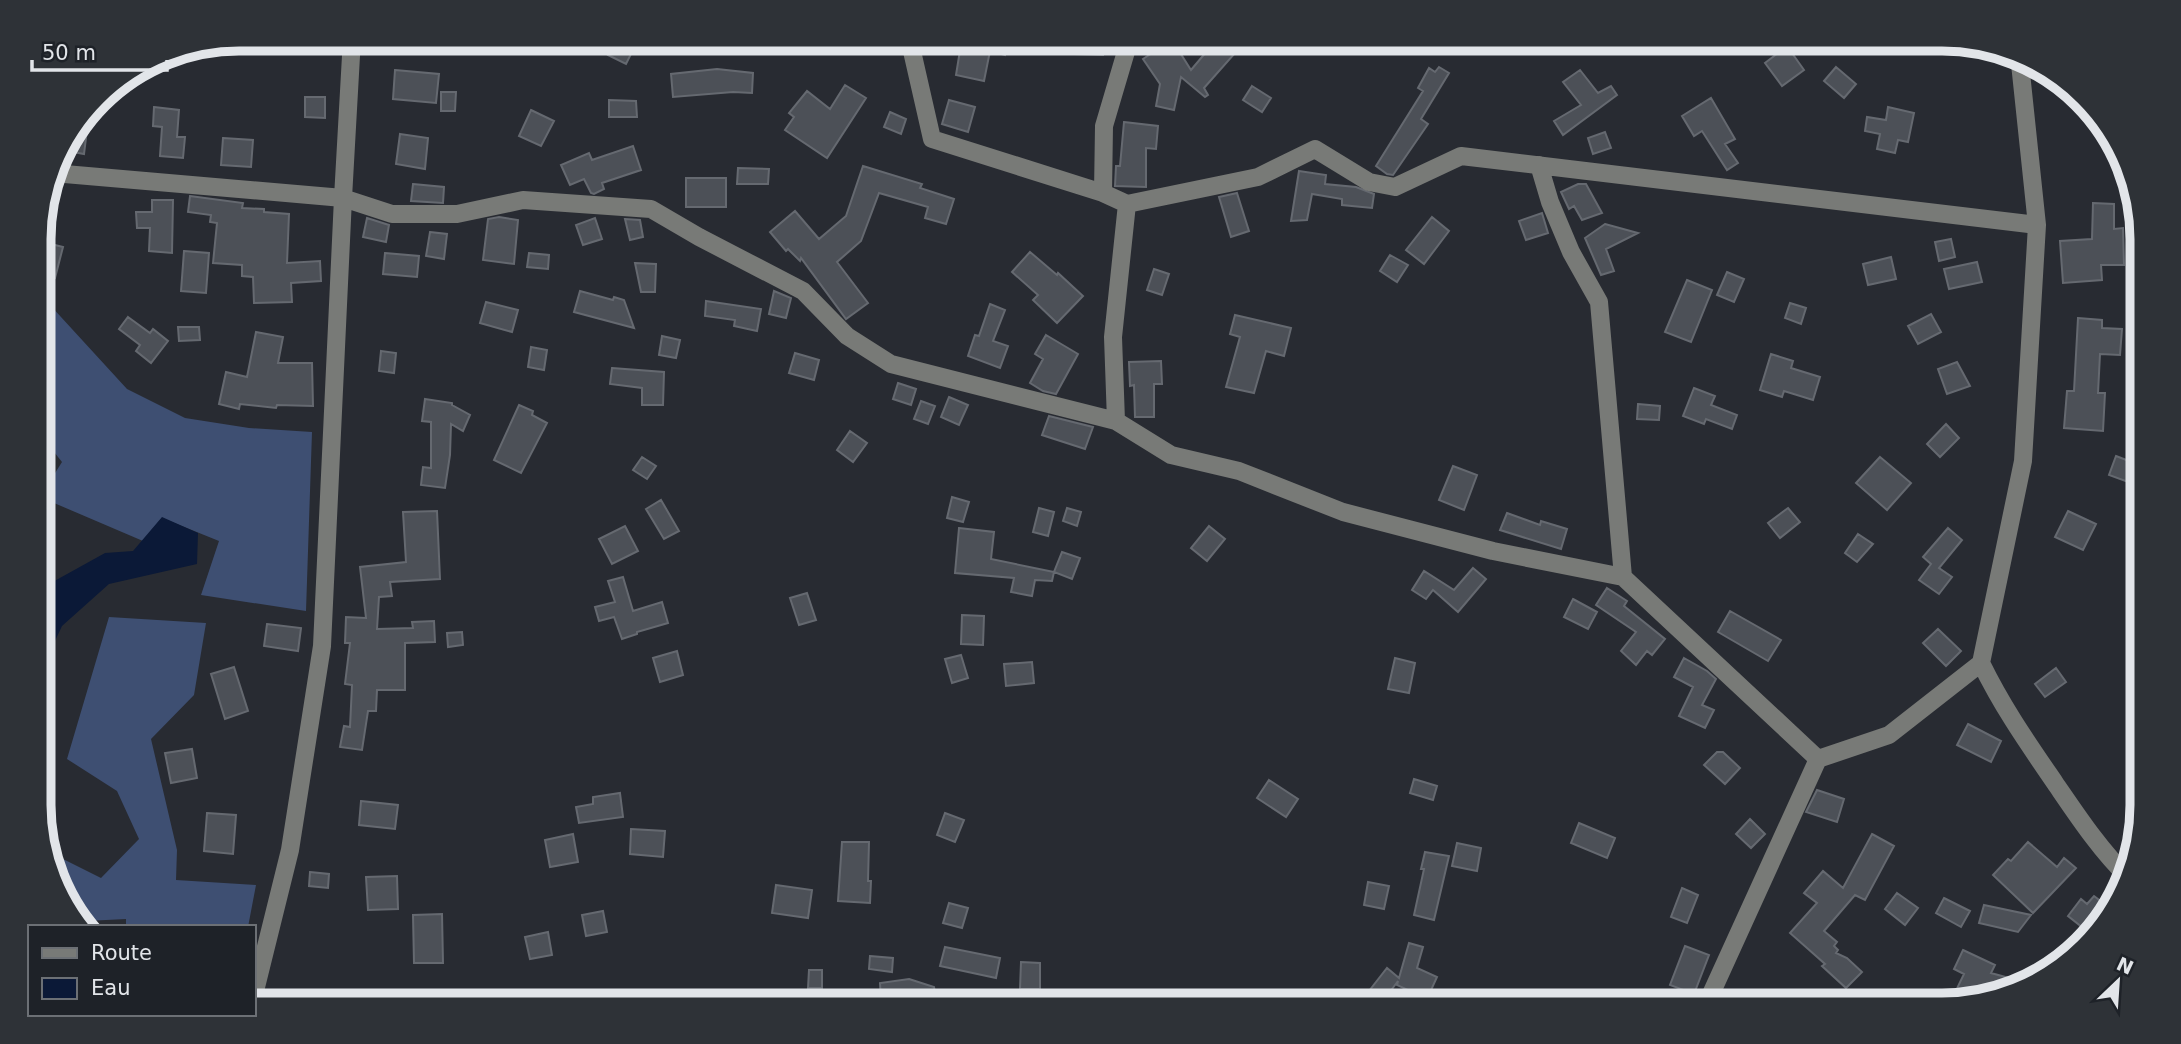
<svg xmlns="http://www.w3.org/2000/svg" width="2181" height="1044" font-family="'DejaVu Sans',sans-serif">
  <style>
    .forest { fill: #3e4f72 }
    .water { fill: #0b1937 }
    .building { fill: #4c5057; stroke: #656970; stroke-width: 2 }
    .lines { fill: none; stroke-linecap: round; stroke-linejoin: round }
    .minor { stroke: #787a77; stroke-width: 18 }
    .rim { fill: none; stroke: #e2e5e9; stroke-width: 9 }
  </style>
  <rect width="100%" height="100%" fill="#282b32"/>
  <path class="forest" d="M39 293 127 389 185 418 249 428 312 432 306 611 201 595 219 541 162 518 143 541 40 497 62 462 39 433Z
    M109 617 206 623 194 695 151 739 177 850 176 880 256 885 248 927H126V919L86 921 81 902 69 900 49 852 101 878 139 839 117 791 67 759Z"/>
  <path class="water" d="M162 517 198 533 197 564 109 584 62 626 40 673V589L105 553 133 551Z"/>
  <path class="building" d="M581 38H639L626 64 608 55 610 52Z
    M962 38H1009L1005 55 990 51 984 81 956 75Z
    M1076 38H1104L1103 55 1075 54Z
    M1218 38 1236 52 1204 88 1208 95 1205 97 1181 77 1174 110 1156 106 1160 84 1143 59 1172 40 1191 70Z
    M1787 46 1804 70 1782 86 1765 63Z
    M1439 67 1449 73 1421 119 1428 124 1393 175 1387 174 1376 166 1423 91 1418 88 1429 68 1435 72Z
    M1836 67 1856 84 1844 98 1824 81Z
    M717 69 753 73 752 93 733 92 673 97 671 74Z
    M395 70 439 74 436 103 393 99Z
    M1580 70 1598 93 1611 86 1617 95 1563 135 1554 121 1581 105 1563 82Z
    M845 85 866 98 827 158 785 130 794 117 789 113 807 91 830 109Z
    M1252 86 1271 98 1262 112 1243 100Z
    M441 92H456L455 111H441Z
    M305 97H325V118L305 117Z
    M1711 98 1735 139 1725 144 1738 163 1727 170 1702 131 1694 136 1682 116Z
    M609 100 636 101 637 117H609Z
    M949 100 975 107 968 132 942 124Z
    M154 107 179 110 177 137H185L183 158 160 156 162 127 153 126Z
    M1888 107 1914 113 1908 142 1898 140 1895 153 1877 149 1880 134 1865 131 1867 117 1886 120Z
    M531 110 554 121 541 146 519 136Z
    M890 112 906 119 901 134 884 127Z
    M1124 122 1158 126 1156 149 1146 148V187L1115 186 1116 166H1120Z
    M76 129 87 130 84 154 67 151 69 138Z
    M1605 132 1611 148 1593 154 1588 138Z
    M400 134 428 138 425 169 396 164Z
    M223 138 253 140 251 167 221 165Z
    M633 146 641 170 602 183 604 189 594 194 591 193 584 179 570 185 561 165 589 153 592 160Z
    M863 166 922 184 920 188 954 199 946 224 925 218 928 207 879 193 861 241 837 262 868 303 846 319 801 258 800 261 788 249 786 251 770 232 795 211 819 239 846 216Z
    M738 168 769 169 768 184H737Z
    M1299 171 1326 175 1325 184 1356 187 1374 194 1372 208 1342 205V199L1312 194 1307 220 1291 221Z
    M686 178H726V207H686Z
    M413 184 444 187 443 203 411 201Z
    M1578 184H1586L1602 213 1582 220 1574 206 1569 209 1561 192Z
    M1237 193 1249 231 1231 237 1219 197Z
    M190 196 243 203 242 208 264 209V212L289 214 287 263 320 261 321 281 291 283 292 302 254 303 253 277 242 276V265L213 263 217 223 210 222 211 215 188 212Z
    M152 200H173L172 253 149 251 150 228H137L136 212H152Z
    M2093 203 2114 204V229L2123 228 2124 265H2101L2102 280 2063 283 2060 241 2092 239Z
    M1542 213 1548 233 1526 240 1519 221Z
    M499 217 518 220 514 264 483 260 488 219Z
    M1432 217 1449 231 1424 264 1406 250Z
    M367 218 389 225 386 242 363 237Z
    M595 218 602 239 583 245 576 225Z
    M625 219 640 220 643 237 630 240Z
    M1605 224 1638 233 1606 249 1614 271 1601 275 1585 238Z
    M430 232 447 234 444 259 426 256Z
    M1951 239 1955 257 1939 261 1935 242Z
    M39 241 63 247 55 278 39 274Z
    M184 251 209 253 206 293 181 291Z
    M1030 252 1057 275 1058 273 1083 296 1057 323 1033 300 1038 295 1012 272Z
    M385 253 419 256 417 277 383 274Z
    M529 253 549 255 548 269 527 267Z
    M1390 255 1408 265 1397 282 1380 271Z
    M1891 257 1896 279 1868 285 1863 264Z
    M1977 262 1982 282 1949 289 1944 269Z
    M635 263 656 264 655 292H641Z
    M1154 269 1169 274 1162 295 1147 290Z
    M1727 272 1744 279 1734 302 1717 295Z
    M1687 280 1712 290 1691 342 1665 332Z
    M580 291 613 300 614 297 624 300 634 328 574 312Z
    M774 291 791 298 786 318 769 314Z
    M706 301 761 309 757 331 734 326 735 320 705 316Z
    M486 302 518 310 512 332 480 323Z
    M1790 303 1806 308 1801 324 1785 318Z
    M990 304 1005 310 993 341 1008 346 1000 368 968 356 975 335 979 336Z
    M1931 314 1941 332 1918 344 1908 326Z
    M1235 315 1291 328 1284 356 1266 351 1254 393 1226 387 1240 337 1230 334Z
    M128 317 150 333 153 329 168 341 151 363 136 351 140 345 119 329Z
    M2078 318 2102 320V328L2122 329 2120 355 2100 354 2098 393H2105L2103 431 2064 428 2067 391H2074Z
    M178 327H199L200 340 179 341Z
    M256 332 283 337 278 363H312L313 406 277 405 276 408 240 404 239 409 219 404 226 372 247 377Z
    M1046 335 1078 354 1056 394 1043 391 1030 383 1043 359 1035 354Z
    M662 336 680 340 676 358 659 355Z
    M531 347 547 350 544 370 528 367Z
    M381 351 396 353 394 373 379 371Z
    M795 353 819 360 814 380 789 373Z
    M1771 354 1793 361 1791 368 1820 377 1813 400 1784 391 1782 397 1760 390Z
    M1161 361 1162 384H1154V417H1135L1134 385 1130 386 1129 362Z
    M1957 362 1970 386 1947 394 1938 369Z
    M612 368 664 372 663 405H642V388L610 384Z
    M898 383 916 389 911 405 893 399Z
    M1694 388 1715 396 1711 405 1737 415 1732 429 1706 419 1704 424 1683 416Z
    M949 397 968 405 959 425 941 417Z
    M425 399 452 403V405L470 415 463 431 451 424 450 455 445 488 421 485 423 467 431 468V422L422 421Z
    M921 401 935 406 928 424 914 419Z
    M1638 404 1660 406 1659 420 1637 419Z
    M519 405 533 411 532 415 547 423 521 473 494 460Z
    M1049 416 1093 427 1085 449 1042 435Z
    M1946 424 1959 438 1940 457 1927 444Z
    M850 431 867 443 853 462 837 450Z
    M2116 456 2142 466V487L2109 475Z
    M642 457 656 466 647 479 633 470Z
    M1880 457 1911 483 1887 510 1856 483Z
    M1453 466 1477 475 1464 510 1439 500Z
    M952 497 969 502 963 522 947 518Z
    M661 500 679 531 664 539 646 509Z
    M1039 508 1054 512 1048 536 1033 532Z
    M1067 508 1081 512 1077 526 1063 521Z
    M1788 508 1800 522 1780 538 1768 523Z
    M437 511 440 579 390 582 392 596 379 597 377 629 413 628 412 622 434 621 435 642 405 643V690H377L376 711H368L362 750 340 747 344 726 350 727 352 685 345 684 350 643H345L346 617 366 618 360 567 406 562 403 512Z
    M2068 511 2096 524 2083 550 2055 537Z
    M1507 513 1540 525 1541 521 1567 529 1561 549 1500 530Z
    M625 526 638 551 612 564 599 539Z
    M1209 526 1225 539 1207 561 1191 548Z
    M959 528 994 532 991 559 1054 572 1052 581 1035 580 1032 596 1011 592 1014 578 955 573Z
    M1948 528 1962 540 1939 568 1952 577 1939 594 1919 580 1931 564 1923 557Z
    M1858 534 1873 544 1857 562 1845 553Z
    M1062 552 1080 558 1072 579 1054 572Z
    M1473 568 1486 579 1458 612 1433 590 1426 599 1412 590 1424 571 1454 590Z
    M623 577 633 611 662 602 668 623 637 632V634L622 639 614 617 599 621 595 607 615 602 608 581Z
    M1607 588 1627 601 1624 606 1665 639 1652 655 1647 651 1636 665 1621 651 1636 632 1596 605Z
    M807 593 816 620 799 625 790 598Z
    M1573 599 1597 612 1588 629 1564 617Z
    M1730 611 1781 640 1768 661 1718 632Z
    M962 615 984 616 983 645 961 644Z
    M267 624 301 628 298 651 264 646Z
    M1938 629 1961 651 1946 666 1923 643Z
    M462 632 463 645 448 647 447 633Z
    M677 651 683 675 660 682 653 658Z
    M961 655 968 678 952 683 945 659Z
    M1395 658 1415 663 1409 693 1388 689Z
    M1684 658 1707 671 1716 679 1702 705 1714 710 1705 728 1679 716 1693 687 1674 677Z
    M1032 662 1034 683 1006 686 1004 664Z
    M234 667 248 711 225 719 211 674Z
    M2056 668 2066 682 2045 697 2035 684Z
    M1968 724 2001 741 1991 762 1957 745Z
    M192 749 197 778 171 783 165 753Z
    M1717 752H1723L1740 768 1725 784 1704 765Z
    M1414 779 1437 786 1433 800 1410 793Z
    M1269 780 1298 799 1286 817 1257 798Z
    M1817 790 1844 799 1837 822 1806 812Z
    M620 793 623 817 579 823 576 807 593 804V797Z
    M361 801 398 805 395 829 359 825Z
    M207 813 236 815 233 854 204 851Z
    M945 813 964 820 955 842 937 835Z
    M1750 819 1765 834 1751 848 1736 834Z
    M1579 823 1615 838 1607 858 1571 843Z
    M631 829 665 831 663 857 630 854Z
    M573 834 578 862 550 867 545 840Z
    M1872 834 1894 846 1865 900 1855 895 1824 931 1837 942 1834 946 1838 950 1836 953 1847 958 1862 972 1846 988 1822 966 1825 964 1790 933 1817 903 1804 893 1823 871 1843 888Z
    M842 842H869L868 881H871L870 903 838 901Z
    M2028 842 2057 867 2064 858 2076 868 2033 913 1993 875 2008 859 2011 861Z
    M1457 843 1481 848 1477 871 1452 866Z
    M1425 852 1449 856 1434 920 1414 915 1424 869H1421Z
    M310 872 329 874 328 888 309 886Z
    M397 876 398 909 368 910 366 877Z
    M1368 882 1389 886 1384 909 1364 905Z
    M776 885 812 890 808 918 772 913Z
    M1682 888 1698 895 1687 923 1671 917Z
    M1897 893 1918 908 1905 925 1885 909Z
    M2094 896 2107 906 2087 931 2068 916 2081 899 2087 904Z
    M1944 898 1970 911 1961 927 1936 913Z
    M949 903 968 908 962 928 943 923Z
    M1984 905 2031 915 2018 932 1979 923Z
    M603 911 607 932 586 936 582 915Z
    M442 914 443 963H414L413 915Z
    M548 932 552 955 530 959 525 937Z
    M1409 943 1423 947 1417 968 1437 977 1427 999 1397 985 1398 981 1383 1001 1369 991 1387 968 1399 978Z
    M1685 946 1709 955 1694 994 1670 985Z
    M945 947 1000 958 996 978 940 966Z
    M1963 950 1995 965 1991 973 2024 982 1949 1005 1964 974 1954 969Z
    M870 956 893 958 892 972 869 969Z
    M1021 962 1040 963V989H1020Z
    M809 970H822V988H808Z
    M909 979 934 987 937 1005H913L912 1000 881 1001 880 983Z"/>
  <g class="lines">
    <path class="minor" d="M909 38 932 139 1103 193 1127 204 1258 177 1315 149 1369 182 1395 187 1461 156 2037 225
      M1539 165 1550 202 1571 252 1599 302 1623 577
      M53 173 343 198 392 214H457L523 200 651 209 699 237 803 291 847 336 891 364 1116 421 1171 455 1239 471 1343 512 1493 551 1623 577 1818 759
      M1103 193 1104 126 1130 38
      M1116 421 1113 337 1127 204
      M1981 663C2003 708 2027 742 2055 783 2077 815 2100 850 2128 877
      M254 995 290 850 322 646 343 198 352 38
      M1706 1005 1818 759 1889 735 1981 663 2023 461 2037 225 2019 54"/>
  </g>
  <path d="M0 0H2181V1044H0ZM239 51H1942A188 188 0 0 1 2130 239V805A188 188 0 0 1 1942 993H239A188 188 0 0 1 51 805V239A188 188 0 0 1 239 51Z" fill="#2e3237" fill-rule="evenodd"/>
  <path class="rim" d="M239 51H1942A188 188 0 0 1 2130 239V805A188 188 0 0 1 1942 993H239A188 188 0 0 1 51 805V239A188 188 0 0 1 239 51Z"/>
  <rect x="28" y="925" width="228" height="91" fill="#1e2228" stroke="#6c7075" stroke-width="2"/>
  <rect x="42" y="948" width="35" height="10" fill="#787a77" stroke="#6c7075" stroke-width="2"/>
  <text x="91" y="960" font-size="21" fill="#e2e5e9">Route</text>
  <rect x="42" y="978" width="35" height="21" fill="#0b1937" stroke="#6c7075" stroke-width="2"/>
  <text x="91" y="995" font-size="21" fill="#e2e5e9">Eau</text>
  <g transform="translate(2118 981) rotate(25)" stroke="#1e2228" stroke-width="5" paint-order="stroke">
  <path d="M0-5L12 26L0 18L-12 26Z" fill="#e2e5e9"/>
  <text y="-10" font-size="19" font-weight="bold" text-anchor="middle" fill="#e2e5e9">N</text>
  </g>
  <path d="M32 60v10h135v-10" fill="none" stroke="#e2e5e9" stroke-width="3.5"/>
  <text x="42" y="60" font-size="21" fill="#e2e5e9" stroke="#1e2228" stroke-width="5" paint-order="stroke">50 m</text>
</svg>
